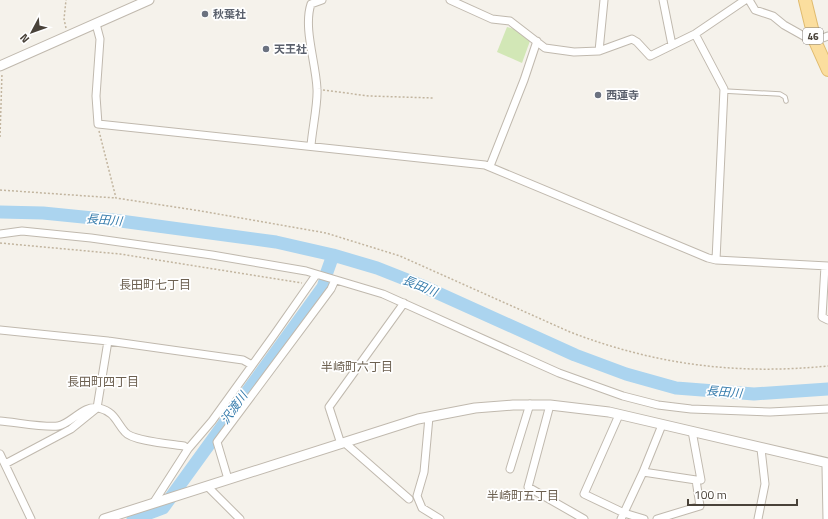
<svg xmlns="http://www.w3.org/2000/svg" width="828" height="519" font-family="'Titillium Web','Noto Sans JP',sans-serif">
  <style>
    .green { fill: #d2e7b6 }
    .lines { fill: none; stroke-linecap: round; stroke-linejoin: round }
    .river { stroke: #abd4ef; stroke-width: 13 }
    .service-casing { stroke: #c0b9ae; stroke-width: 5.5 }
    .minor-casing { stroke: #c0b9ae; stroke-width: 9 }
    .tertiary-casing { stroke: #c0b9ae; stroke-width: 11 }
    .primary-casing { stroke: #e0bb6e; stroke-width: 14 }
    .path { stroke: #c2b59f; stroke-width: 1.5; stroke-dasharray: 2 2; stroke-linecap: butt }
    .service { stroke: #fff; stroke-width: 3.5 }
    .minor { stroke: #fff; stroke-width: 7 }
    .tertiary { stroke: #fff; stroke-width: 9 }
    .primary { stroke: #fbde9e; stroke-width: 12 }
    .worship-dot { fill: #6b7280; stroke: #fff; stroke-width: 1.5 }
    .labels { text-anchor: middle; stroke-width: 3.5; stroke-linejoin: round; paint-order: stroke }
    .shield { fill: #fff; stroke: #807b74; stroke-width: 1 }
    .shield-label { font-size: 10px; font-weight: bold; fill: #494239 }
    .worship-label { font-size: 11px; font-weight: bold; fill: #5b616d; stroke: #fff; text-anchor: start }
    .water-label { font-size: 12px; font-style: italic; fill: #337aab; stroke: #fff }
    .neighbourhood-label { font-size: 12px; fill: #6c6050; stroke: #fff }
  </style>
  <rect width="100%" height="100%" fill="#f5f2eb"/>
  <path class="green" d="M507 27 514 29 530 41 522 63 497 52Z"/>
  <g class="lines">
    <path class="river" d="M0 212 43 213 113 220 276 242 333 255 377 268 420 285 575 355 626 374 676 388 754 394 828 389
      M327 272 333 255
      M133 519 163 508 323 287 325 281"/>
    <g class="service-casing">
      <path id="service" d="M724 91 780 94 785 97 786 101"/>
    </g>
    <g class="minor-casing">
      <path id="minor" d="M450 0 492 19 510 21 545 48 574 52 599 51 632 39 637 42 650 56 695 34 745 0
        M663 0 672 45
        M749 0 755 10 773 16 784 25 809 39 815 41 828 36
        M96 24 100 39 96 96 98 124 485 165 708 258 716 260 828 266
        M695 34 724 89 716 260
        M599 51 604 0
        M311 146C312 130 318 104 317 89 316 63 303 28 311 4L322 0
        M490 166 524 80 537 41
        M0 234 22 231 91 238 212 255 306 271 383 294 559 373 623 396 658 405 691 409 770 412 828 409
        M825 266 822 317 828 320
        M0 330 108 341 243 360 252 365
        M550 405 528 487 584 519
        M619 415 584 494 624 513 644 519
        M429 417 424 472 417 496 422 508 440 519
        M0 421C14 422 46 428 58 426 71 424 84 404 99 408 115 412 116 422 125 432 132 441 171 444 184 446L188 449
        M692 431 701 480H696
        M345 443 409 499
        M341 444 329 407 404 303
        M0 454 31 519
        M5 464 71 429 97 408 108 341
        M510 469 530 404
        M643 472 696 480 700 506 657 519
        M228 479 217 442 331 289 335 280
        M207 486 240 519
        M154 502 188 449 212 421 274 335 316 275
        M621 519 643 472 662 425
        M758 519 765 484 761 449
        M827 519 826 467 828 463"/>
    </g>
    <g class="tertiary-casing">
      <path id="tertiary" d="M0 66 149 0
        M104 519 418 419 475 408 513 405H550L609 412 828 463"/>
    </g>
    <g class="primary-casing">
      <path id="primary" d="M805 0 815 41 828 70"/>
    </g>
    <path class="path" d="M66 28 64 19 66 0
      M323 90 369 96 433 98
      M99 131 116 198 201 211 326 233 400 256 570 332C656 365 737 375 828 366
      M0 137 2 73
      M0 190 116 198
      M0 243 120 254 302 283"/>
    <use href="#service" class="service"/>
    <use href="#minor" class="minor"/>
    <use href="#tertiary" class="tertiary"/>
    <use href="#primary" class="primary"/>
  </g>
  <g class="worship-dot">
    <circle cx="205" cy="14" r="4"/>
    <circle cx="266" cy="49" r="4"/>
    <circle cx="598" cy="95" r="4"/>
  </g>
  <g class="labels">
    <rect class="shield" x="803" y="28" width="20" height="16" rx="3"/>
    <g class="shield-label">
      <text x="813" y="40">46</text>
    </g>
    <g class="worship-label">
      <text x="213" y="18">秋葉社</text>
      <text x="274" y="53">天王社</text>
      <text x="606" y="99">西蓮寺</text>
    </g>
    <g class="water-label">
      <text transform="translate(104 220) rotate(5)" y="4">長田川</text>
      <text transform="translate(420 286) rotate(22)" y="4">長田川</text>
      <text transform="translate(724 392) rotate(5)" y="4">長田川</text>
      <text transform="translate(234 408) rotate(-54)" y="4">沢渡川</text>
    </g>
    <g class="neighbourhood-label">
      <text x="155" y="289">長田町七丁目</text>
      <text x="357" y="371">半崎町六丁目</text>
      <text x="103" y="386">長田町四丁目</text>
      <text x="523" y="500">半崎町五丁目</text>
    </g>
  </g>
  <g transform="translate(32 32) rotate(229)" stroke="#ffffff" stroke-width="3" paint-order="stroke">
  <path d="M0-3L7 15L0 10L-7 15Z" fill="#494239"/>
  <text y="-6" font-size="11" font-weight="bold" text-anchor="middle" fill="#494239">N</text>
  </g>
  <path d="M688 499v6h109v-6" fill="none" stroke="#494239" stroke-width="2"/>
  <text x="694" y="499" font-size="12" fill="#494239" stroke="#ffffff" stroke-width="3" paint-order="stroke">100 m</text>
</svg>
